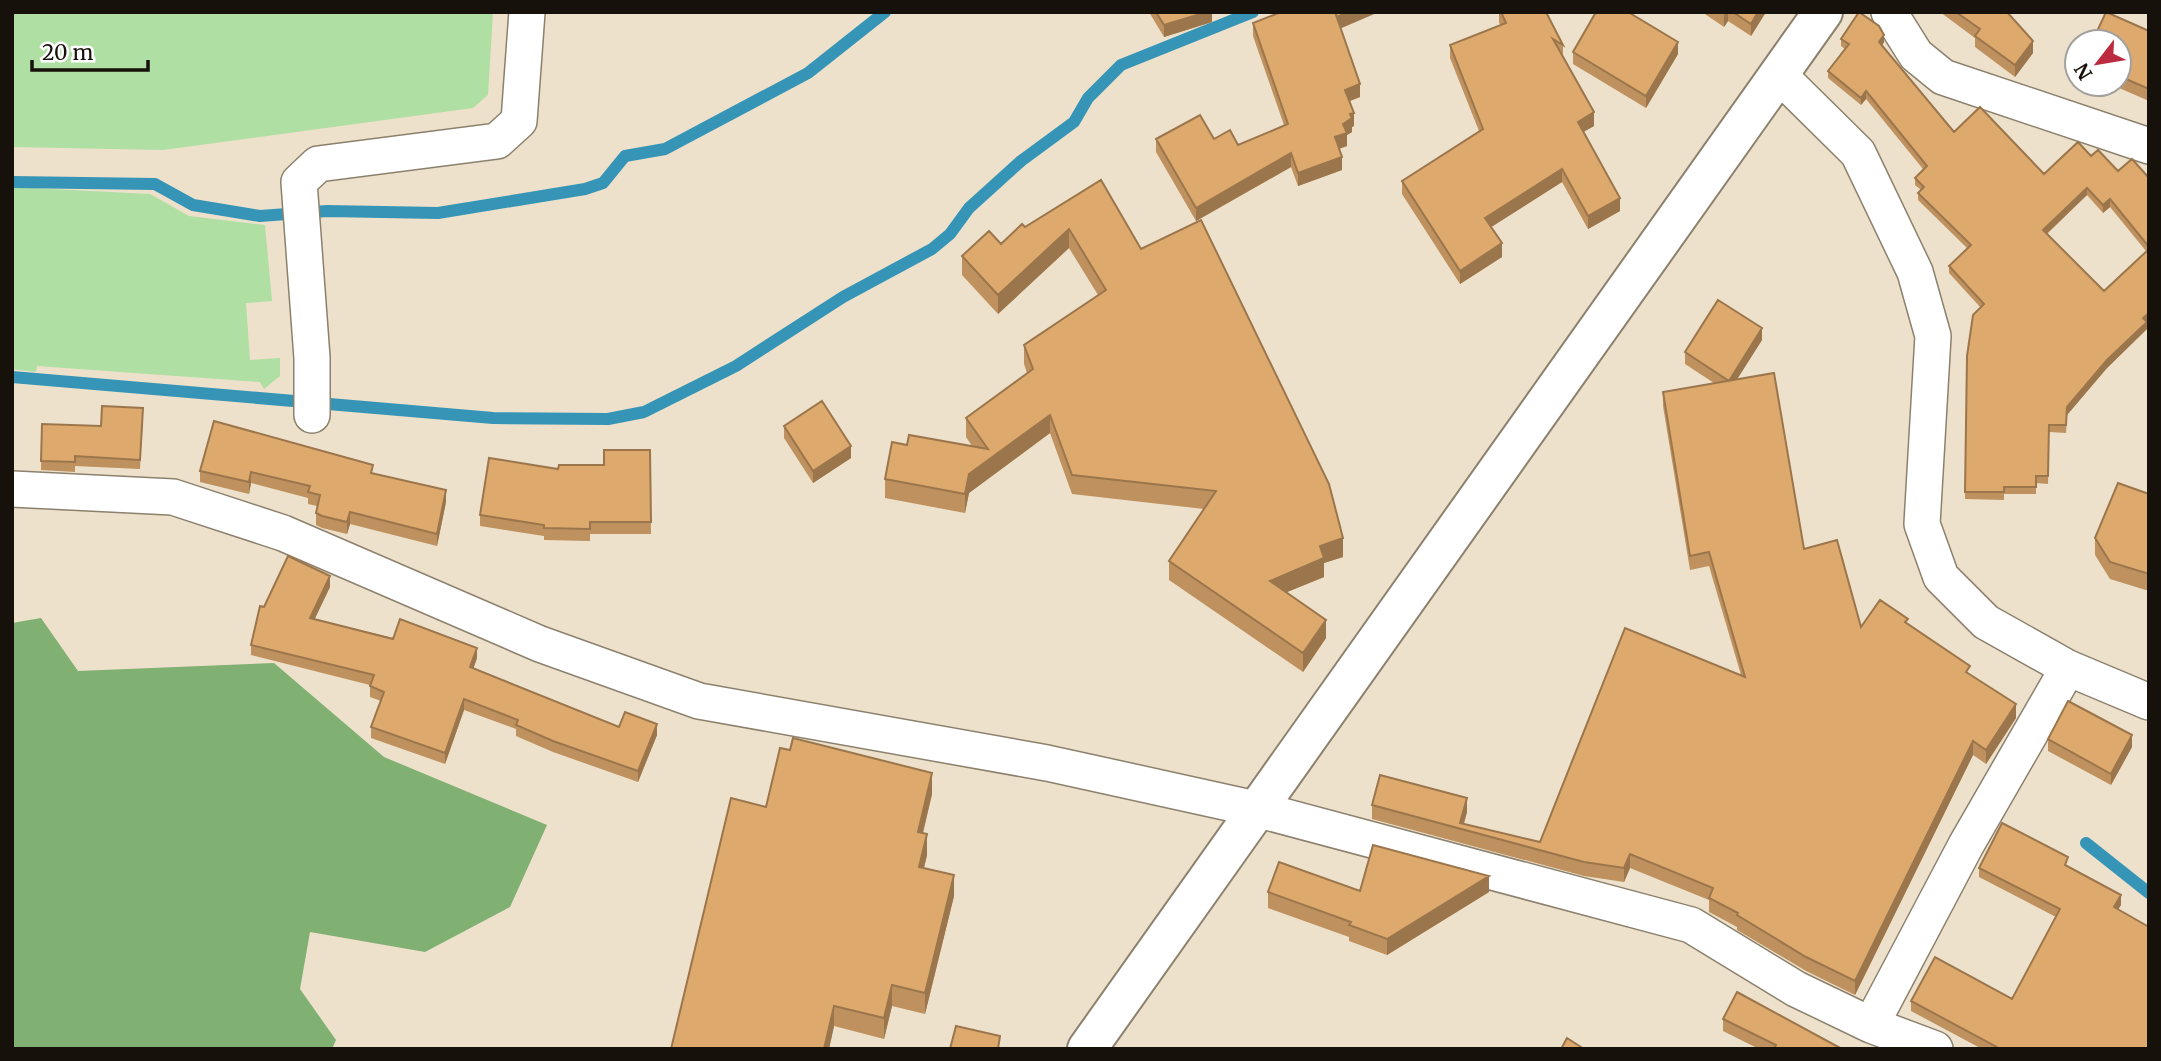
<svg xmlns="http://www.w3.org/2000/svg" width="2161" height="1061" font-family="Merriweather,serif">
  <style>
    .green { fill: #afdfa2 }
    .forest { fill: #81b073 }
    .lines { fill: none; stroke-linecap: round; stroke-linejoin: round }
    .stream { stroke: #3695b6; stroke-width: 12 }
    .street-casing { stroke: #8c816d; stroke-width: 38 }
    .secondary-casing { stroke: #8c816d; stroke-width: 42 }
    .street { stroke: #fff; stroke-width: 35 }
    .secondary { stroke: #fff; stroke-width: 38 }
    .wall { fill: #bf915e; fill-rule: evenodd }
    .shaded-wall { fill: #9b764c }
    .building { fill: #dea96d; stroke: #9b764c; stroke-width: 2 }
  </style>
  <rect width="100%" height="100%" fill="#ede1cb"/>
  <path class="green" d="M12 12H493L488 95 473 108 163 150 12 147Z
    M12 187 150 194 189 216 265 225 272 301 246 303 250 360 280 358V376L264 389 260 382 37 366 36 372 12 369Z"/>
  <path class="forest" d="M41 618 78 671 274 663 384 757 547 825 510 907 425 952 310 932 300 989 336 1040 332 1049H12V623Z"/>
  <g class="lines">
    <path class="stream" d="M12 182 155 184 193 205 260 216 327 211 438 213 585 189 603 183 625 156 665 149 808 73 885 12
      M12 377 493 418 608 419 644 412 736 366 843 297 932 249 950 234 969 208 1021 161 1074 122 1088 98 1121 65 1253 12
      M2086 843 2149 893"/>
    <g class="street-casing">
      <path id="street" d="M1889 12 1916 55 1943 77 2149 146
        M1779 75 1858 153 1915 272 1933 336 1922 524 1941 577 1986 622 2068 668 2149 702
        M312 415V358L299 182 318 164 497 141 519 121 527 12
        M12 489 173 497 283 533 540 644 699 701 1047 763 1256 809 1691 925 1796 989 1871 1025 1935 1049
        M1871 1025 1966 845 2068 668"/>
    </g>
    <g class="secondary-casing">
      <path id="secondary" d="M1087 1049 1823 12"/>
    </g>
    <use href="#street" class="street"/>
    <use href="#secondary" class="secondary"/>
  </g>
  <path class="wall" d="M1149 12H1212V22L1164 37Z
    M1499 12H1546L1563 45V57L1594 126 1583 132 1620 211 1588 229 1562 182 1491 227 1502 257 1460 284 1402 194V181L1479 131 1450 58V45L1501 25 1499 23Z
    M1702 12H1766L1751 36 1728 21 1724 27Z
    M1940 12H2007L2033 53 2015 77 1975 47V38Z
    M1253 23 1340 28 1360 97 1349 101 1354 126 1352 127V132L1347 135V146L1339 149 1342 170 1298 186 1291 167 1196 221 1156 152V139H1214L1238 145 1284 125 1253 36Z
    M2149 31V101L2110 84H2119V42Z
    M1841 39 1884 42 1882 46 1954 132 2044 174 2091 156 2118 171 2149 178V320L2147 322V329L2107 368 2067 415 2066 433 2049 432 2048 484 2036 483V494H2004V500L1965 499 1967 356 1981 308 1949 273V266L1967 248 1918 200V193L1921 190 1915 185V178L1923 169 1866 99 1861 105 1828 78V71L1845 49 1841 46ZM2087 195 2103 213 2110 207 2146 251 2104 291 2047 234Z
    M1573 52 1678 54 1646 108 1573 64Z
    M1101 180 1141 249 1343 557 1324 563V577L1287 592 1326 638 1303 672 1169 580V561L1204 509 1072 494 1050 433 969 493 965 513 885 498V479L907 445 972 446 966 437V418L1027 373 1024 364V345L1098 295 1069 248 998 314 962 275V256L1001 244 1025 227Z
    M1762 340 1737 379 1804 549 1861 627 1908 624 1970 675 2016 718 1986 764 1973 755 1855 995 1806 971 1737 930V927L1709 912V900L1630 868 1624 882 1584 876 1372 819V805L1467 812 1464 824 1540 842 1741 675 1709 566 1690 570 1663 406V392L1714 383 1685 364V352Z
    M143 418 140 469 75 466V472L41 470 42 424 101 426Z
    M784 426 851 458 813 483 784 438Z
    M650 450 651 534H590V541L544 540V536L480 526V515L558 469 604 465Z
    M200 471 373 474 446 502 437 546 350 524 347 534 322 528 316 525V513L317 506 308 504V498L251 483 249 494 200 482Z
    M2149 494V591L2110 579 2095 555V538Z
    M330 587 314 619 477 658 473 669 619 727 657 735 638 782 553 752 516 736V729L464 710 445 764 371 738V727L381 701 370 697V685L251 655V645L264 607Z
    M2048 739 2132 747 2111 785 2048 751Z
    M790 750 932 794 923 833 927 855 924 868 954 896 925 1014 892 1006 884 1039 834 1026 829 1049H671L766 807Z
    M2068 867 2121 905 2118 909 2149 1049H1982L1911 1011V1001L2012 999 2056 917 1979 877V868Z
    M1360 891 1489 892 1387 955 1349 941V937L1268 908V892Z
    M1723 1019 1842 1049H1759L1723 1031Z"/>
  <path class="shaded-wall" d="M1207 12H1212V22L1164 37V25Z
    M1348 12H1379L1337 30V17Z
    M1726 12H1728V21L1724 27V15Z
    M1758 12H1766L1751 36V24Z
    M1884 35V42L1879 50V42Z
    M2033 41V53L2015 77V65Z
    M1678 42V54L1646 108V96Z
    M1360 84V97L1345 103V90Z
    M1866 91V99L1861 105V98Z
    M1594 112V126L1578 135V122Z
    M1354 113V126L1352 127V132L1347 135V146L1335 150V137L1350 114Z
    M1291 153V167L1196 221V208Z
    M1342 157V170L1298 186V173Z
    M1562 169V182L1485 231V218Z
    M2087 188V195L2043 237V230Z
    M1620 198V211L1588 229V216Z
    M2110 199V207L2103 213V205Z
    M1069 229V248L998 314V295Z
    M1502 243V257L1460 284V271Z
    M2149 313V320L2147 322V329L2107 368 2067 415 2066 433 2067 407Z
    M1762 328V340L1729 392V381Z
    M1050 415V433L969 493 965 513V494L969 474Z
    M851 446V458L813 483V471Z
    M251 472V483L249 494V482Z
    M446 490V502L437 546V534Z
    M350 512V524L347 534V522Z
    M1343 538V557L1324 563V577L1270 599V581L1320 546Z
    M330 576V587L310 629V618Z
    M1326 620V638L1303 672V653Z
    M477 648V658L470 678V667Z
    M464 699V710L445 764V753Z
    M2016 704V718L1986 764V750Z
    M657 724V735L638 782V771Z
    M2132 735V747L2111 785V774Z
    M1973 741V755L1855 995V981Z
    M932 773V794L918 853V832Z
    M1467 798V812L1462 829 1460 823Z
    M927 834V855L919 888V867Z
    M1630 854V868L1624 882V868Z
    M954 875V896L925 1014V993Z
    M1489 876V892L1387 955V939Z
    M2121 895V905L2114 916V907Z
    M892 985V1006L884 1039V1018Z
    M834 1006V1026L829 1049H824Z"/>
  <path class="building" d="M1156 12H1207L1164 25Z
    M1281 12H1335L1360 84 1345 90 1354 113 1350 114 1352 118 1343 124 1347 133 1335 137 1342 157 1298 173 1291 153 1196 208 1156 139 1200 115 1214 139 1230 130 1238 145 1288 124 1253 23Z
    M1335 12H1348L1337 17Z
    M1501 12H1546L1563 45 1553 39 1594 112 1578 122 1620 198 1588 216 1562 169 1485 218 1502 243 1460 271 1402 181 1483 129 1450 45 1506 23Z
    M1596 12H1628L1678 42 1646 96 1573 52Z
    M1733 12H1758L1751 24Z
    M1859 12 1879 26 1884 35 1879 42 1954 132 1980 107 2044 174 2078 142 2091 156 2098 150 2118 171 2132 159 2149 178V247L2110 199 2103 205 2087 188 2043 230 2104 291 2149 249V313L2143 318 2147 322 2107 360 2067 407 2066 425H2049L2048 476H2036V487H2004V492H1965L1967 356 1973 315 1984 304 1949 266 1971 245 1918 193 1924 187 1915 178 1927 166 1866 91 1861 98 1828 71 1849 44 1841 39Z
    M1956 12H2007L2033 41 2015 65 1975 36 1980 29Z
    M2106 12 2149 31V89L2119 76V42H2092Z
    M1101 180 1141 249 1201 220 1329 484 1343 538 1320 546 1324 558 1270 581 1326 620 1303 653 1169 561 1216 491 1072 475 1050 415 969 474 965 494 885 479 892 442 907 445 909 435 988 449 966 418 1033 369 1024 345 1106 290 1069 229 998 295 962 256 989 231 1001 244 1022 224 1025 227Z
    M1718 300 1762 328 1729 381 1685 352Z
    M1774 373 1804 549 1837 540 1861 627 1880 600 1908 619 1905 622 1970 666 1966 672 2016 704 1986 750 1973 741 1855 981 1806 957 1737 915 1738 913 1709 898 1713 888 1630 854 1624 868 1584 862 1372 805 1380 775 1467 798 1460 823 1540 842 1625 628 1745 677 1709 552 1690 556 1663 392Z
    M822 401 851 446 813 471 784 426Z
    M102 406 143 408 140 460 75 456V462L41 461 42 424 101 426Z
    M214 421 373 465 371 473 446 490 437 534 350 512 347 522 322 516 316 513 320 495 308 492 310 486 251 472 249 482 200 471Z
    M604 450H650L651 522H590V529L544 528V525L480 515 489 458 558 469 559 465H604Z
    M2118 483 2149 494V574L2110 562 2095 538Z
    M288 556 330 576 310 618 393 639 400 619 477 648 470 667 619 727 625 712 657 724 638 771 553 741 516 725 518 720 464 699 445 753 371 727 384 692 370 686 374 675 251 645 260 606 264 607Z
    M2068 701 2132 735 2111 774 2048 739Z
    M793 738 932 773 918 832 927 834 919 867 954 875 925 993 892 985 884 1018 834 1006 824 1049H671L731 798 766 807 780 748 790 750Z
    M2002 823 2068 857 2065 865 2121 895 2114 907 2149 927V1049H1997V1047L1911 1001 1935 957 2012 999 2060 909 1979 868Z
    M1373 845 1489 876 1387 939 1349 925 1351 922 1268 892 1279 862 1360 891Z
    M1737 992 1842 1049H1774L1776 1045 1723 1019Z
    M956 1026 1000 1036 998 1049H950Z
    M1567 1038 1584 1049H1561Z"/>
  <rect width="2161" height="1061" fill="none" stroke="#16110a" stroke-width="28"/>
  <g transform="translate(2098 63) rotate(239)"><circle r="33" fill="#ffffff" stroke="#a2a09d" stroke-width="2"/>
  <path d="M0-5L12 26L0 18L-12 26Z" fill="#bb2a3e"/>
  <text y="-10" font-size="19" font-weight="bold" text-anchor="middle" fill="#16110a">N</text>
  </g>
  <path d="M32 60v10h116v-10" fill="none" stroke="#16110a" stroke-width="3.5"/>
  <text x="42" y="60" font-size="21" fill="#16110a" stroke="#ffffff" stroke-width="5" paint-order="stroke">20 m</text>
</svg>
